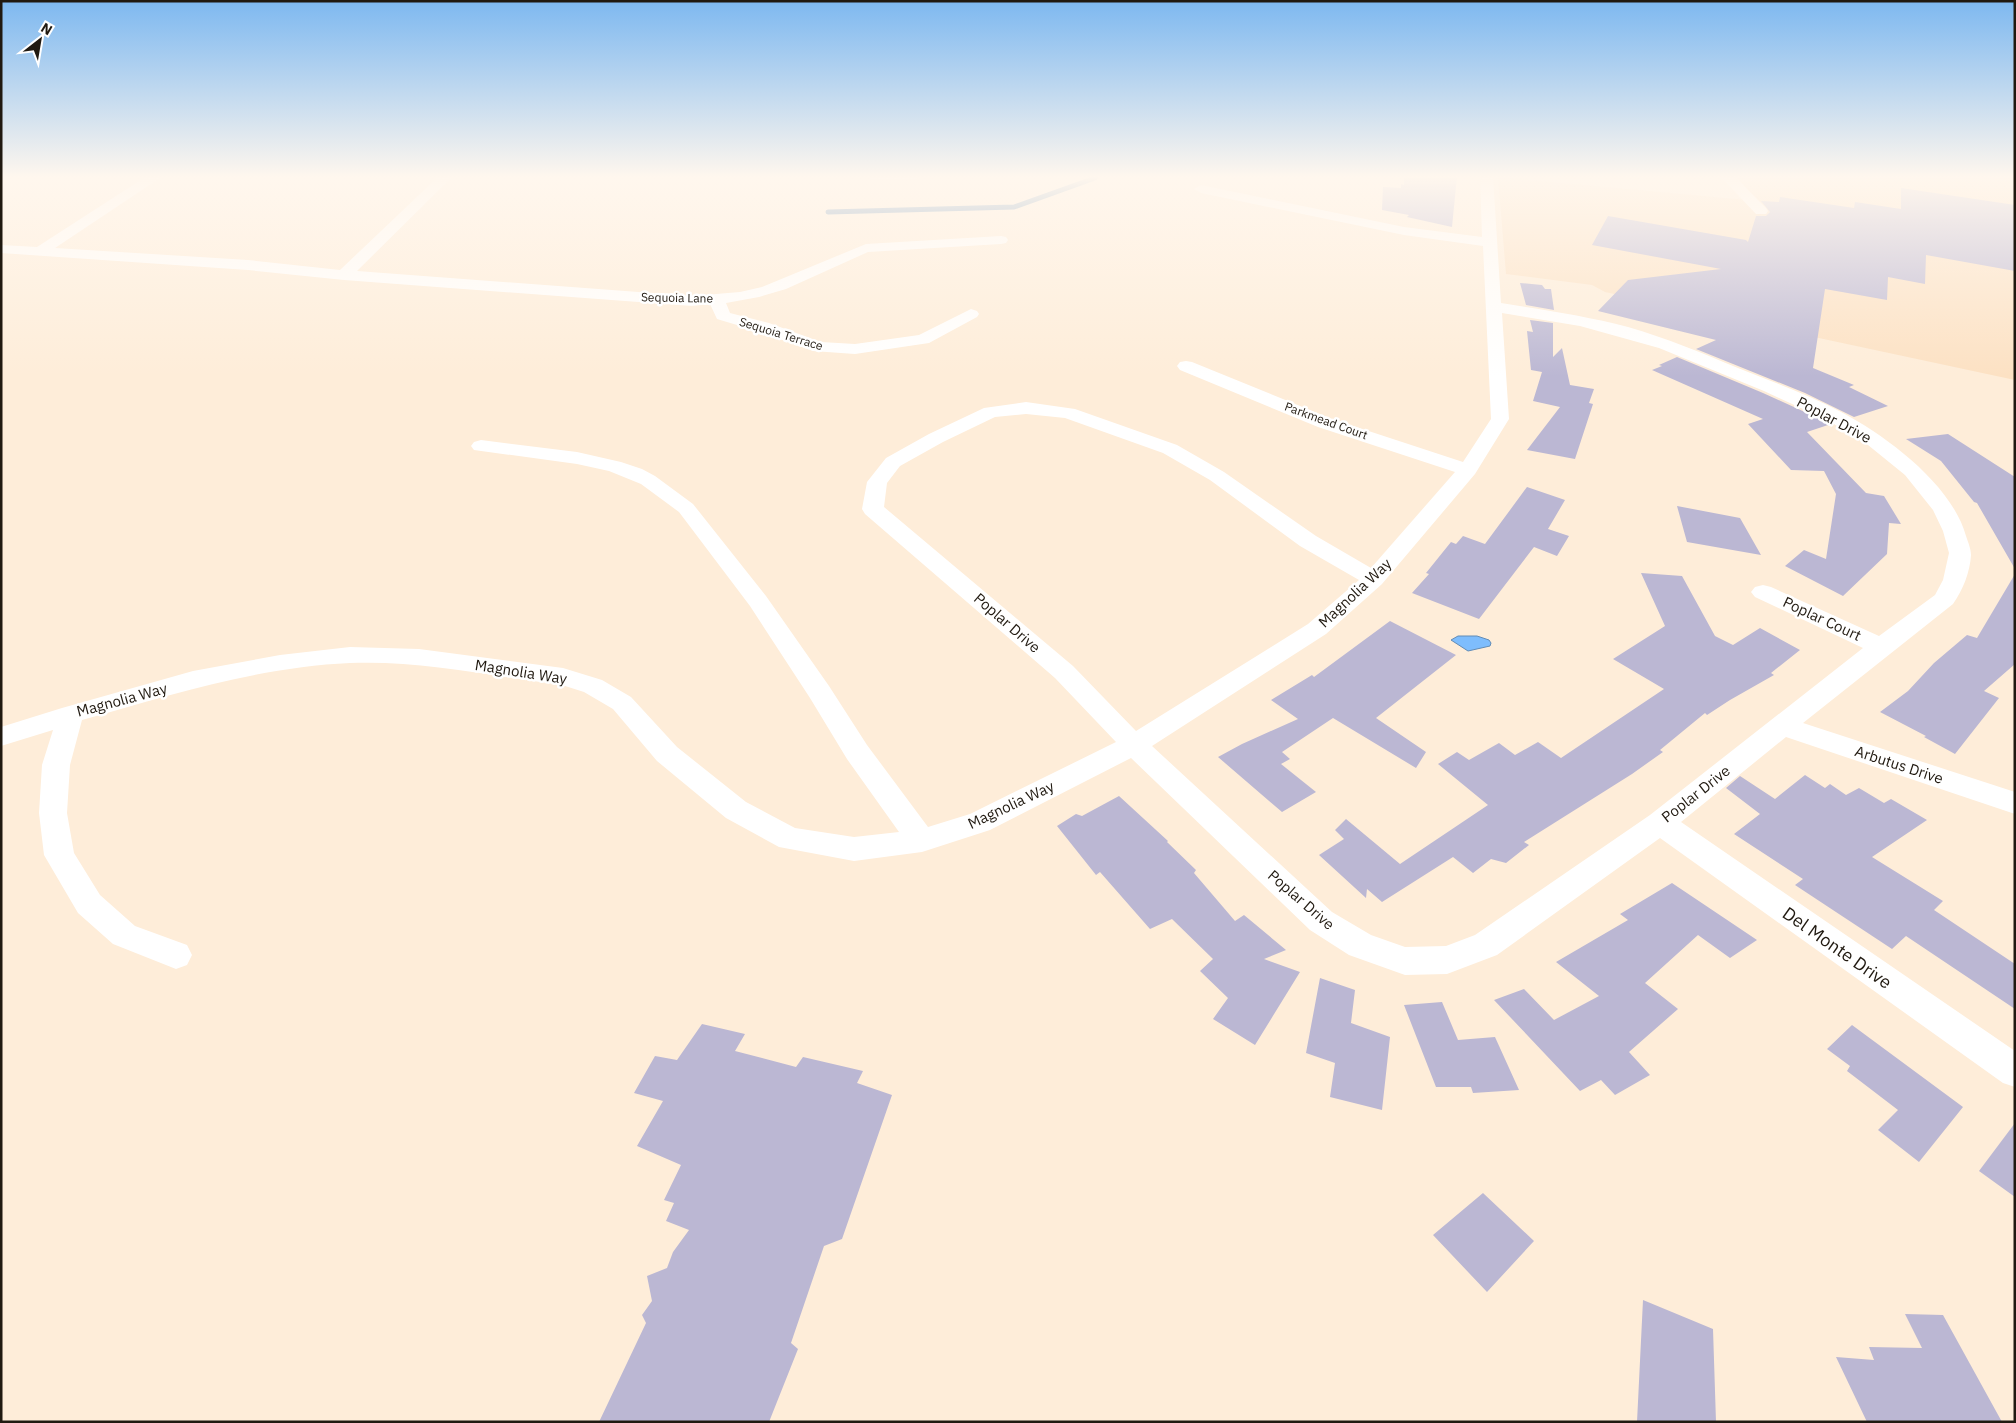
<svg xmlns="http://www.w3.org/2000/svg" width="2016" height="1423" font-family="'IBM Plex Sans',sans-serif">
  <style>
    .built { fill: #fce1c3 }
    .water { fill: #7ebdfd; stroke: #628cb6 }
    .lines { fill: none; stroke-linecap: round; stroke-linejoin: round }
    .stream { stroke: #628cb6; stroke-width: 5 }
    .building { fill: #bbb7d3 }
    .minor { fill: #fff; fill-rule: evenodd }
    .labels { text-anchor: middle; stroke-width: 5; stroke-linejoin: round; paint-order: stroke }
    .far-street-label { font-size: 12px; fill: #201910; stroke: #fff }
    .street-label { font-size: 15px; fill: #201910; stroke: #fff }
    .near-street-label { font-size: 18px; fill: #201910; stroke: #fff }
  </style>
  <rect width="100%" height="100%" fill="#feedd9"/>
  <path class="built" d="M1735 176 1850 178 2015 176V380L1605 292 1592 285 1506 274 1498 177 1758 201Z"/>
  <path class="water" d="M1458 636H1477L1489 640 1491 643 1490 646 1468 651 1451 640Z"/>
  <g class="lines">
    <path class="stream" d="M828 212 1014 207 1095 178 1096 176"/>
  </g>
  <path class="building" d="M1404 176H1457L1452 227 1407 217 1409 215 1382 210 1383 187 1401 188V184L1404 185Z
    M1901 188 2015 205V271L1926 255 1925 284 1888 277 1887 300 1825 289 1813 368 1854 385 1849 387 1888 406 1854 417 1805 393 1696 349 1716 340 1598 311 1628 280 1721 269 1592 245 1608 216 1746 240 1748 242 1756 216H1766L1770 212 1761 201 1779 202 1780 197 1854 208 1855 202 1901 209Z
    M1520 283 1542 285 1545 289H1551L1554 310 1526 305Z
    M1530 320 1553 323V357L1562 348 1570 385 1594 389 1589 403 1593 404 1575 459 1527 450 1560 407 1533 401 1542 372 1531 370 1527 331 1533 332Z
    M1677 357 1763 393 1831 424 1807 432 1866 493 1884 496 1901 524 1889 523 1887 554 1843 596 1785 566 1804 550 1826 559 1836 494 1824 471 1791 470 1748 424 1763 419 1652 370 1662 366 1659 365Z
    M1948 434 2015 477V569L1977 503 1974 502 1941 461 1906 439Z
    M1527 487 1565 500 1548 529 1569 536 1557 556 1534 547 1479 619 1412 593 1429 574 1426 573 1451 542 1456 544 1463 536 1485 544Z
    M1677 506 1740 518 1761 555 1687 542Z
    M1641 573 1682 576 1715 636 1733 645 1760 628 1800 650 1771 673 1774 675 1730 700 1707 715 1705 713 1660 750 1663 752 1632 774 1524 842 1529 845 1506 863 1491 859 1473 873 1453 857 1382 902 1367 889 1366 898 1319 855 1344 839 1335 830 1346 819 1400 864 1488 805 1438 764 1457 752 1469 760 1499 743 1515 755 1538 742 1561 758 1664 689 1613 659 1665 626Z
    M2015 574V664L1984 691 1999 698 1955 754 1924 737 1926 736 1880 712 1908 691 1934 663 1967 635 1977 638Z
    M1390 621 1456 655 1376 718 1426 752 1416 768 1333 718 1282 752 1290 759 1281 764 1316 792 1282 812 1218 757 1242 744 1298 719 1271 700 1312 675 1314 677Z
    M1805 775 1825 788 1830 784 1846 795 1859 788 1884 803 1891 799 1927 820 1872 857 1943 901 1934 910 2015 964V1009L1906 936 1892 949 1795 885 1803 879 1734 834 1760 814 1726 788 1740 776 1775 799Z
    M1119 796 1168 841 1167 842 1196 870 1194 873 1235 921 1244 915 1286 950 1264 959 1300 972 1255 1045 1213 1019 1228 998 1200 971 1213 959 1172 919 1150 929 1100 872 1096 875 1057 826 1076 814 1082 816Z
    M1672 883 1757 940 1730 958 1698 935 1645 983 1678 1009 1629 1052 1650 1075 1615 1095 1601 1080 1580 1091 1494 1000 1524 989 1554 1020 1599 996 1556 962 1628 920 1620 914Z
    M1320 978 1355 990 1351 1023 1390 1037 1382 1110 1330 1097 1335 1063 1306 1053Z
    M1442 1002 1458 1040 1495 1037 1519 1090 1473 1093 1471 1087H1436L1404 1005Z
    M702 1024 745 1034 735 1051 796 1067 803 1057 863 1071 857 1083 892 1095 842 1239 824 1246 791 1343 798 1349 769 1422H599L646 1323 642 1315 652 1301 647 1276 667 1268 673 1252 689 1230 666 1221 674 1203 664 1200 681 1165 637 1146 663 1101 634 1093 655 1056 677 1060Z
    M1852 1025 1963 1107 1919 1162 1878 1130 1898 1110 1847 1071 1850 1066 1827 1049Z
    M2015 1123V1197L1979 1171Z
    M1483 1193 1534 1241 1487 1292 1433 1235Z
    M1643 1300 1713 1329 1716 1422H1637Z
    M1905 1314 1943 1315 2002 1422H1867L1836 1357 1874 1360 1869 1347 1922 1348Z"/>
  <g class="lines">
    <path class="minor" d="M147 176H163L55 248 248 260 340 270 439 176H453L357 271 692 296 740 292 762 287 866 244 1001 236 1006 237 1008 240 1006 243 1001 244 868 252 786 289 759 297 726 303 730 313 769 323 821 342 855 344 919 335 971 309 977 311 979 314 977 317 929 343 855 354 813 351 757 331 717 319 710 304 692 306 344 280 248 270 1 253V245L37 247Z
      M867 176H923L917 180H873Z
      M1480 176H1493L1501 303C1544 310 1587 316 1628 327 1666 338 1702 353 1738 368 1773 382 1810 395 1843 413 1888 437 1952 485 1966 536 1968 542 1971 549 1971 555 1970 572 1963 590 1953 604L1803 723 2015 792V814L1786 737 1681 822 2015 1051V1087L2003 1083 1660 838 1497 955 1447 974 1405 975 1349 955 1310 930 1131 758 990 830 922 852 854 861 779 847 726 818 657 761 613 709 584 692 562 685C492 676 420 660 350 663 259 667 170 695 82 720L70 765 67 813 74 853 100 895 135 926 187 945 192 955 187 965 176 969 113 944 78 913 44 855 39 813 42 765 53 730 1 746V727L62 708 193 671 280 655 350 647 419 649 563 668 602 680 631 697 677 747 746 802 795 828 854 837 899 832 847 759 810 698 750 606 679 512 641 484 609 471 577 464 474 450 471 446 474 442 481 440 577 452 621 462 642 469 655 476 693 504 766 596 829 686 867 745 928 827 970 814 1116 742 1055 678 865 514 862 509 867 482 886 458 929 434 984 408 1026 402 1075 409 1177 445 1224 472 1316 536 1371 568 1455 472 1318 427 1180 370 1177 366 1180 362 1186 361 1192 362 1332 419 1463 462 1491 419 1483 246 1404 235 1201 193 1194 189 1201 185 1404 227 1482 237ZM1502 313 1580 326 1659 348 1764 391 1829 421 1868 445 1905 475 1933 510 1943 531 1949 553 1943 580 1935 595 1879 636 1771 587 1763 585 1755 587 1751 592 1755 597 1863 648 1650 815 1475 935 1446 946 1405 947 1371 935 1332 912 1152 746 1326 634 1382 584 1475 474 1509 419ZM1026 414 1065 418 1163 453 1210 480 1300 546 1359 580 1308 624 1136 731 1073 666 884 507 887 483 900 466 943 442 995 417Z
      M1720 176H1734L1766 208 1768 211 1766 214H1756Z"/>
  </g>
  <linearGradient id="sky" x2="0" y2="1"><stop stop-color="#7db8f0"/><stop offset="0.47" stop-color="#fff7ee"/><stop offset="1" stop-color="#fff7ee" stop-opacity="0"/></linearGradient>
  <rect width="2016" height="376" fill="url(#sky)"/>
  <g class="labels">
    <g class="far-street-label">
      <text transform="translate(677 298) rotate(1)" y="4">Sequoia Lane</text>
      <text transform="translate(781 334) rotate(17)" y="4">Sequoia Terrace</text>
      <text transform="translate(1326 421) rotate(20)" y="4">Parkmead Court</text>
    </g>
    <g class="street-label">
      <text transform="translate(1834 420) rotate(28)" y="5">Poplar Drive</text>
      <text transform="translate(1355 593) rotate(-43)" y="5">Magnolia Way</text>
      <text transform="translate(1822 619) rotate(25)" y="5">Poplar Court</text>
      <text transform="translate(1007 623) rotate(41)" y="5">Poplar Drive</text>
      <text transform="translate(521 672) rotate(9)" y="5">Magnolia Way</text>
      <text transform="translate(122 700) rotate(-15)" y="5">Magnolia Way</text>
      <text transform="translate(1899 765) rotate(18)" y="5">Arbutus Drive</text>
      <text transform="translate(1696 794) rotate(-38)" y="5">Poplar Drive</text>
      <text transform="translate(1011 805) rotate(-25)" y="5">Magnolia Way</text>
      <text transform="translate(1301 900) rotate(41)" y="5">Poplar Drive</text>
    </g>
    <g class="near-street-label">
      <text transform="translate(1837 948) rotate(35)" y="6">Del Monte Drive</text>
    </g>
  </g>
  <rect width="2016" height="1423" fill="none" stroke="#201910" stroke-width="5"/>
  <g transform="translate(40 40) rotate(31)" stroke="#ffffff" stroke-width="4" paint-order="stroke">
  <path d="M0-4L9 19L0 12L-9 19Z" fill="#201910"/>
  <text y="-8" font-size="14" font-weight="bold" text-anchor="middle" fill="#201910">N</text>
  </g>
</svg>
